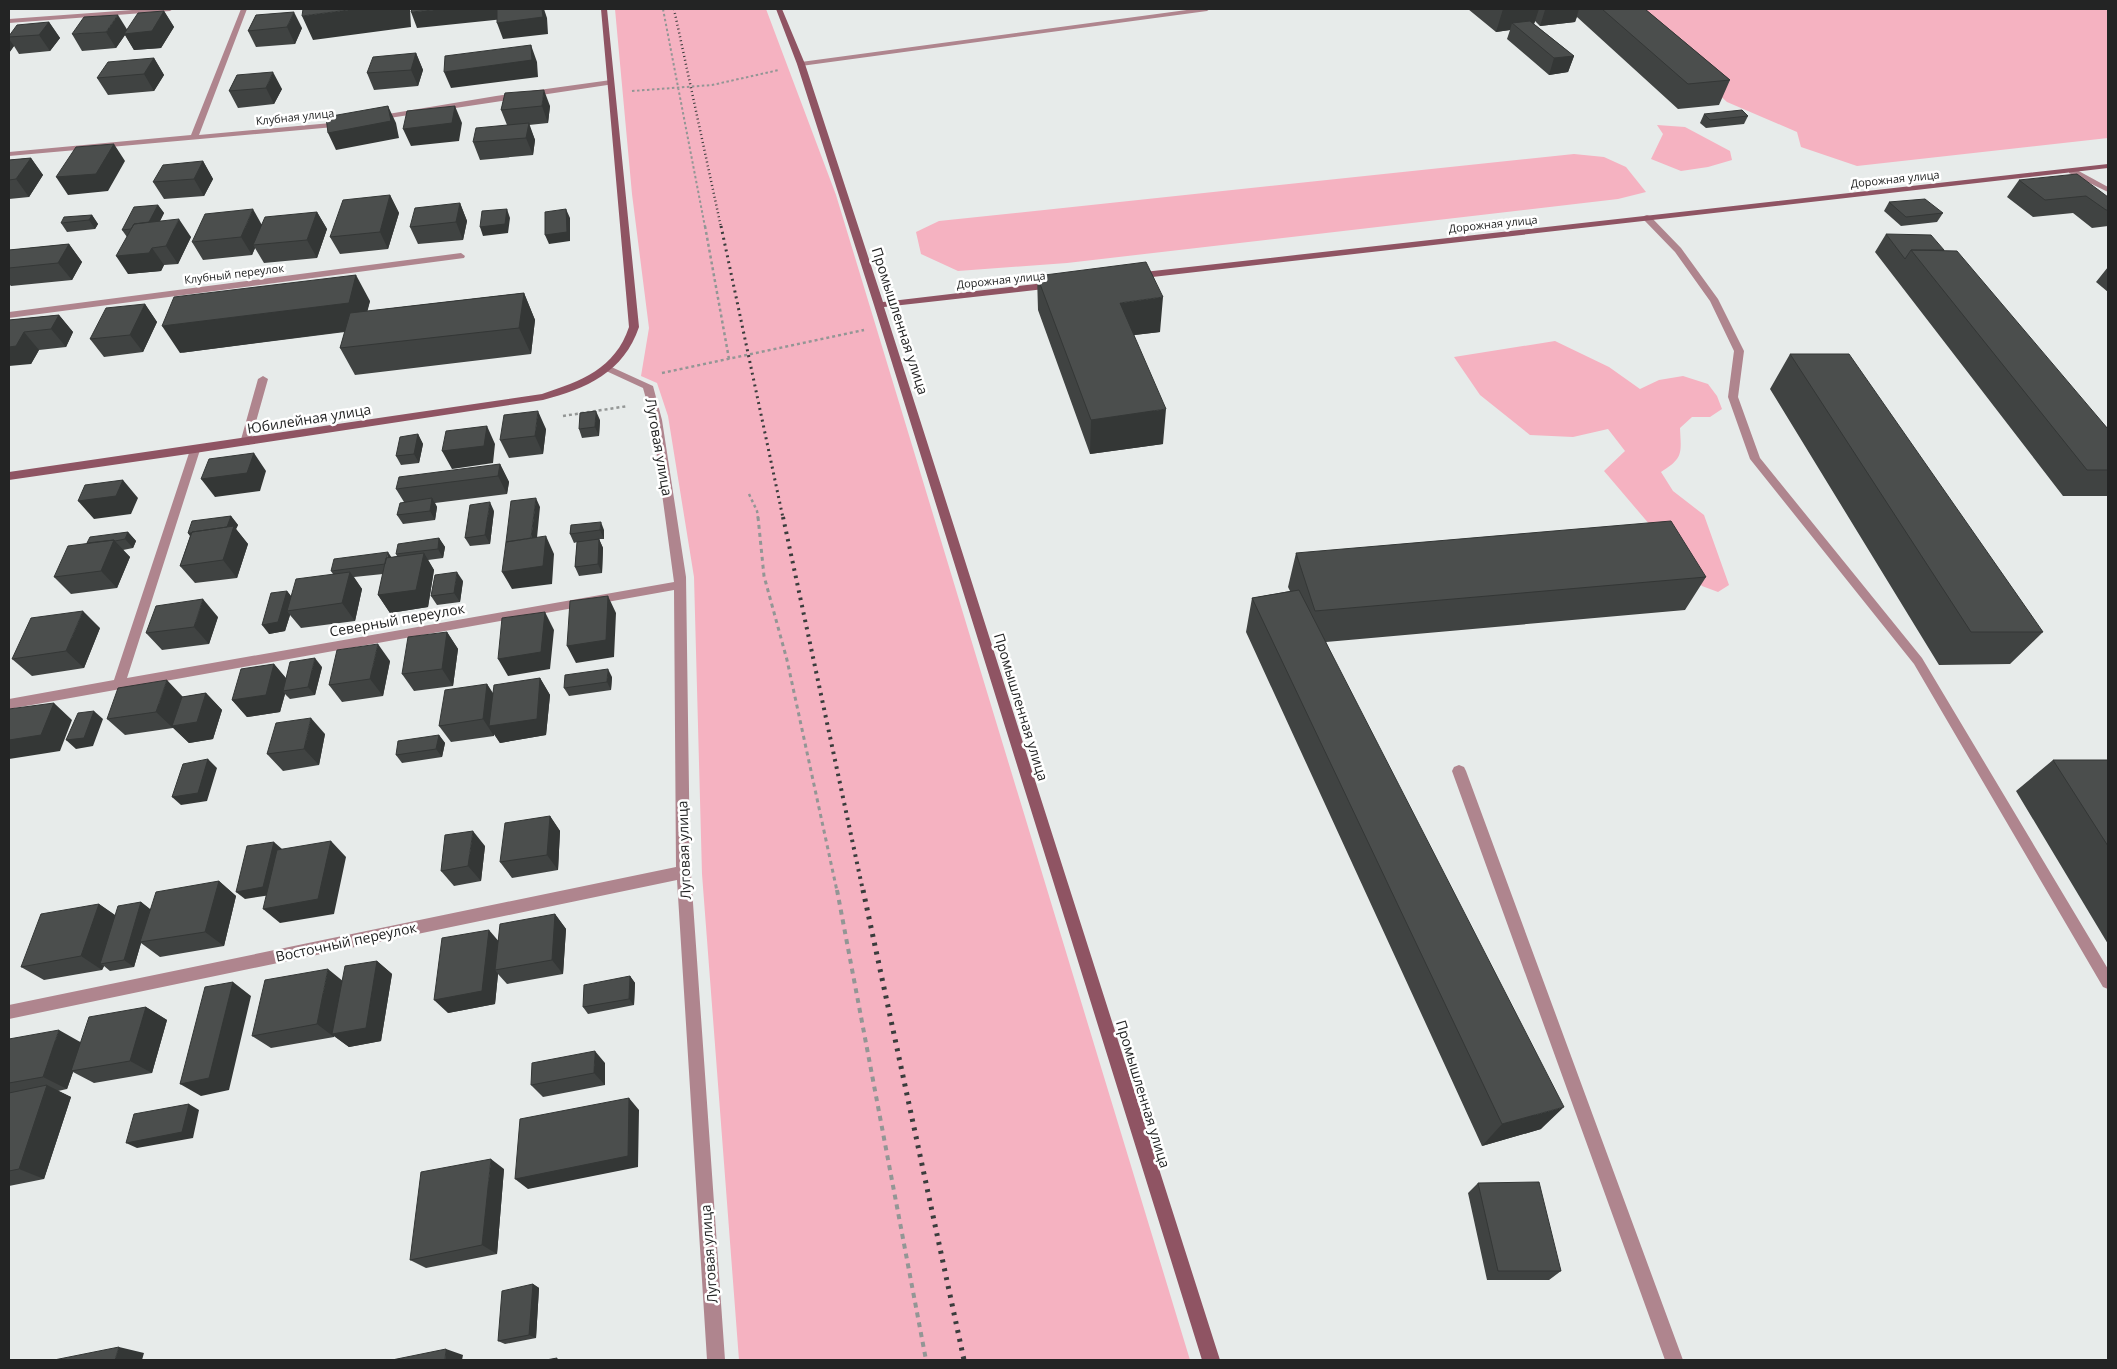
<svg xmlns="http://www.w3.org/2000/svg" width="2117" height="1369" font-family="'Open Sans',sans-serif">
  <style>
    .green { fill: #f5b2c1 }
    .lines { fill: none; stroke-linecap: round; stroke-linejoin: round }
    .path-far3 { stroke: #939695; stroke-width: 2; stroke-dasharray: 2.5 2.5; stroke-linecap: butt }
    .path-far2 { stroke: #939695; stroke-width: 2.5; stroke-dasharray: 3 3; stroke-linecap: butt }
    .path-far1 { stroke: #939695; stroke-width: 3; stroke-dasharray: 4 4; stroke-linecap: butt }
    .path { stroke: #939695; stroke-width: 4; stroke-dasharray: 5 5; stroke-linecap: butt }
    .lane { fill: #af858e; fill-rule: evenodd }
    .street { fill: #af858e; fill-rule: evenodd }
    .secondary { fill: #8f5463; fill-rule: evenodd }
    .rail-far3 { stroke: #3a3c3c; stroke-width: 2.5; stroke-dasharray: 1 3; stroke-linecap: butt }
    .rail-far2 { stroke: #3a3c3c; stroke-width: 3; stroke-dasharray: 2 4; stroke-linecap: butt }
    .rail-far1 { stroke: #3a3c3c; stroke-width: 4; stroke-dasharray: 2.5 5; stroke-linecap: butt }
    .rail { stroke: #3a3c3c; stroke-width: 5; stroke-dasharray: 3 6; stroke-linecap: butt }
    .wall { fill: #404342 }
    .shaded-wall { fill: #343736 }
    .building { fill: #4b4e4d; stroke: #343736 }
    .labels { text-anchor: middle; stroke-width: 5; stroke-linejoin: round; paint-order: stroke }
    .far-street-label { font-size: 11px; fill: #232424; stroke: #fff }
    .street-label { font-size: 14px; fill: #232424; stroke: #fff }
  </style>
  <rect width="100%" height="100%" fill="#e7ebea"/>
  <path class="green" d="M615 9H766L836 195 1190 1360H739L702 874 694 577 668 416 657 383 641 376 649 328 632 194Z
    M1625 9H2108V138L1857 166 1801 147 1797 132 1727 102Z
    M1657 125 1685 127 1730 151 1732 160 1708 167 1681 171 1651 159 1663 134Z
    M1574 154 1604 157 1626 167 1646 192 1618 199 1067 263 958 271 921 254 916 232 939 221Z
    M1555 341 1609 367 1640 389 1659 380 1683 376 1708 384 1717 396 1722 409 1710 417H1692L1680 428C1681 453 1684 458 1661 472L1673 491 1704 515 1729 585 1718 592 1702 586 1604 471 1625 451 1608 429 1573 437 1530 435 1480 395 1454 357Z"/>
  <g class="lines">
    <path class="path-far3" d="M663 9 705 227
      M632 91 712 85 779 70"/>
    <path class="path-far2" d="M705 226 729 359
      M662 373 864 330
      M563 416 628 406
      M749 494 757 511 758 518"/>
    <path class="path-far1" d="M758 517 764 576 787 660 837 891"/>
    <path class="path" d="M837 890 926 1360"/>
    <path class="lane" d="M1647 215 1650 216 1681 248 1718 299 1744 351 1738 397 1760 458 1922 658 2108 969V989L2103 987 1914 664 1750 459 1728 397 1734 351 1710 301 1675 252 1644 220V216Z
      M263 376 268 379 250 443 249 445H241L240 443 258 379Z
      M1459 765 1464 767 1466 771 1683 1360H1665L1452 771 1454 767Z"/>
    <path class="street" d="M146 9H173L170 11 9 23V19Z
      M241 9H247L199 135 342 122H345V126L9 156V152L191 135Z
      M1194 9H1210L1207 11 801 66 797 64 801 62Z
      M611 80H614V84L376 120 372 118 376 116 496 96Z
      M2069 169H2075L2108 187V192L2069 173Z
      M461 253 465 256 464 258 9 318V312Z
      M607 365 653 386 662 420 686 577 690 860 725 1360H707L677 880 9 1019V1005L676 867 674 590 9 709V699L114 680 190 450 195 447 200 450 127 678 674 582 652 420 643 388 604 370 602 368Z"/>
    <path class="secondary" d="M601 9H607L639 327C624 372 586 389 543 400L195 453 9 480V472L542 394C581 381 615 369 629 327Z
      M776 9H782L805 64 883 302 1053 282 1058 285 1053 288 884 307 1220 1360H1202L874 305 797 64Z
      M2108 164V168L1135 279 1130 276 1135 273Z"/>
    <path class="rail-far3" d="M674 9 721 227"/>
    <path class="rail-far2" d="M721 226 783 518"/>
    <path class="rail-far1" d="M783 517 863 891"/>
    <path class="rail" d="M863 890 964 1360"/>
  </g>
  <path class="wall" d="M1468 9H1645L1730 80 1719 105 1678 109 1577 17 1575 22 1540 26 1535 21 1534 24 1574 56 1568 72 1549 75 1507 39 1510 30 1496 32Z
    M164 11 174 27 161 48 134 50 125 35 116 48 82 51 72 34 127 30Z
    M256 15 302 28 295 44 256 47 248 31Z
    M49 22 60 38 50 51 19 54 14 46 9 53V35Z
    M416 53 423 70 418 86 374 90 367 73Z
    M154 58 164 75 154 91 108 95 97 78Z
    M237 75 282 89 274 104 238 108 229 91Z
    M505 93 550 106 548 123 529 125 535 140 533 155 480 160 473 142 507 125 501 110Z
    M1704 114 1748 116 1744 124 1706 128 1700 123Z
    M31 158 43 175 29 197 9 199V160Z
    M203 161 213 179 204 196 164 199 153 182Z
    M2019 180 2108 197V226L2092 228 2073 213 2033 217 2007 197Z
    M390 195 399 213 388 249 340 254 330 237Z
    M1889 202 1943 213 1937 222 1901 226 1884 211Z
    M460 203 467 221 463 240 418 244 410 227Z
    M158 205 164 213 160 221 191 237 178 264 164 265 161 271 128 274 127 237 122 230Z
    M317 212 327 229 317 258 264 263 255 248 252 255 203 260 192 242 262 224Z
    M92 215 98 224 95 229 67 232 61 223Z
    M1886 234 1944 250 2108 429V496H2063L1875 252Z
    M69 244 82 262 72 280 11 286 9 284V250Z
    M2108 267V292L2096 282Z
    M1037 276 1160 332 1134 335 1163 444 1090 454 1038 310Z
    M524 293 535 320 531 354 355 375 340 348 345 332 180 353 370 301 367 311Z
    M145 304 157 322 143 352 104 357 90 339Z
    M59 315 73 332 66 347 39 350 31 364 9 320Z
    M1790 354 2043 632 2010 664 1939 665 1770 389Z
    M600 420 599 436 582 438 579 429Z
    M546 429 543 454 509 458 500 440Z
    M418 434 423 444 419 463 401 465 396 456Z
    M500 464 509 482 507 494 435 503 437 507 435 520 403 524 397 515 404 502 396 489Z
    M494 511 490 544 470 546 465 538Z
    M231 516 238 525 236 529 248 544 237 578 195 583 180 566 190 536 188 533Z
    M571 525 604 530V539H599L603 548 602 573 579 576 575 567 577 542 574 543 570 534Z
    M128 532 136 541 133 548 123 550 130 557 117 588 71 594 54 577 87 543Z
    M439 538 445 547 443 558 428 560 434 570 428 607 390 613 378 595 383 574 354 577 362 589 355 621 301 628 290 615 285 631 269 634 287 591 291 596 333 574 331 571 397 556 396 554Z
    M1296 553 1706 577 1685 610 1326 642 1541 1129 1482 1146 1246 632 1252 598 1290 591 1288 587Z
    M463 581 460 602 437 605 431 596Z
    M218 617 209 644 162 650 146 633Z
    M100 628 84 668 32 676 12 659Z
    M447 632 458 649 453 686 414 691 402 674Z
    M390 661 383 696 342 702 329 685Z
    M274 664 286 678 322 667 315 695 290 699 285 694 280 712 247 717 232 700Z
    M612 677 611 690 569 696 564 688Z
    M540 678 550 695 546 735 500 743 494 734V736L451 742 439 726 487 684 493 693Z
    M206 693 222 710 213 739 189 743 173 727V728L125 735 107 719 183 697Z
    M325 734 319 765 283 771 267 754Z
    M439 735 445 743 442 757 402 763 396 755Z
    M2053 760H2108V944L2016 791Z
    M550 816 560 831 558 870 512 878 500 862Z
    M485 846 481 881 454 886 441 871Z
    M219 881 236 896 224 946 160 957 141 943 134 967 110 971 104 966 102 970 44 980 21 967 99 904 115 915 141 902 150 909Z
    M555 914 566 929 563 974 507 984 498 974 495 1004 448 1013 498 940Z
    M377 961 392 974 381 1041 349 1047 334 1036V1037L271 1048 252 1036Z
    M630 976 635 983 634 1005 588 1014 583 1007Z
    M146 1007 167 1020 152 1073 94 1083 73 1072 67 1089 58 1091 71 1097 44 1179 9 1186V1039L81 1042Z
    M605 1063V1085L543 1097 531 1085Z
    M504 1169 497 1254 426 1268 410 1260Z
    M1478 1183 1561 1271 1549 1280H1487L1468 1193Z
    M533 1284 539 1288 536 1338 505 1344 498 1341Z"/>
  <path class="shaded-wall" d="M356 9H410L411 27 313 40 302 16Z
    M445 9H505L504 19 417 28 411 12Z
    M542 9H544L547 18 548 34 503 39 497 23Z
    M1503 9H1539L1533 27 1512 23 1510 30 1496 32Z
    M1553 9H1579L1575 22 1540 26 1545 10Z
    M164 11 174 27 161 48 134 50 125 35 116 48 106 32 118 15 128 31Z
    M294 12 302 28 295 44 287 27Z
    M49 22 60 38 50 51 39 35Z
    M9 39 14 46 9 53Z
    M531 45 537 62 538 77 451 88 444 72Z
    M416 53 423 70 418 86 411 70Z
    M1574 56 1568 72 1549 75 1554 58Z
    M154 58 164 75 154 91 144 74Z
    M273 72 282 89 274 104 266 88Z
    M544 90 550 106 548 123 542 106Z
    M388 106 396 123 399 138 336 150 328 133Z
    M455 106 462 123 459 141 411 146 403 129Z
    M529 123 535 140 533 155 526 138Z
    M114 144 125 161 108 191 68 195 56 177Z
    M31 158 43 175 29 197 16 179Z
    M203 161 213 179 204 196 194 179Z
    M390 195 399 213 388 249 380 232Z
    M460 203 467 221 463 240 456 222Z
    M158 205 164 213 152 237 146 228Z
    M253 209 263 227 253 245 255 248 252 255 241 237Z
    M507 209 510 218 508 233 483 236 480 227Z
    M566 209 570 218V241L549 244 545 235Z
    M317 212 327 229 317 258 307 240Z
    M92 215 98 224 95 229 89 220Z
    M179 219 191 237 178 264 166 246Z
    M69 244 82 262 72 280 58 263Z
    M152 248 164 265 161 271 128 274 116 256Z
    M356 275 370 301 363 329 180 353 162 326Z
    M524 293 535 320 531 354 519 328Z
    M1163 297 1160 332 1118 337 1120 303Z
    M145 304 157 322 143 352 130 335Z
    M59 315 73 332 66 347 51 329Z
    M24 332 39 350 31 364 9 366V347Z
    M1166 409 1163 444 1090 454 1091 420Z
    M538 411 546 429 543 454 535 436Z
    M596 411 600 420 599 436 595 427Z
    M487 426 495 444 493 463 452 469 442 451Z
    M418 434 423 444 419 463 414 454Z
    M254 453 266 471 260 491 215 497 201 479Z
    M500 464 509 482 507 494 498 476Z
    M123 480 138 498 131 514 94 519 78 501Z
    M432 498 437 507 435 520 430 511Z
    M536 498 540 507 536 548 531 539Z
    M490 502 494 511 490 544 485 535Z
    M231 516 238 525 236 529 248 544 237 578 223 560 195 542 188 533Z
    M601 522 604 530V539L600 530Z
    M128 532 136 541 133 548 125 539Z
    M546 536 554 554 552 584 512 589 502 572Z
    M439 538 445 547 443 558 438 549Z
    M599 539 603 548 602 573 598 564Z
    M114 540 130 557 117 588 101 571Z
    M388 552 394 561 386 564Z
    M424 553 434 570 428 607 390 613 378 595Z
    M350 572 362 589 355 621 342 603Z
    M457 572 463 581 460 602 454 593Z
    M287 591 294 600 287 611 290 615 285 631 269 634 262 625Z
    M608 596 616 613 614 657 576 663 567 646Z
    M203 599 218 617 209 644 194 627Z
    M83 611 100 628 84 668 66 651Z
    M545 612 554 630 550 669 508 676 498 659Z
    M447 632 458 649 453 686 442 669Z
    M378 644 390 661 383 696 370 679Z
    M315 658 322 667 315 695 308 687Z
    M274 664 288 681 283 691 285 694 280 712 247 717 232 700Z
    M608 669 612 677 611 690 607 682Z
    M540 678 550 695 546 735 500 743 494 734V736L483 719 487 684 497 701Z
    M167 680 183 697 206 693 222 710 213 739 189 743 156 712Z
    M54 703 72 720 60 751 9 759V740Z
    M94 711 103 719 93 746 76 749 66 740Z
    M311 718 325 734 319 765 304 749Z
    M439 735 445 743 442 757 436 749Z
    M208 759 217 768 207 801 181 805 172 797Z
    M550 816 560 831 558 870 547 855Z
    M473 831 485 846 481 881 468 866Z
    M331 841 346 857 334 914 280 923 263 909Z
    M274 842 282 849 271 895 245 899 236 892Z
    M219 881 236 896 224 946 205 932Z
    M141 902 151 910 140 942 141 943 134 967 124 960Z
    M99 904 119 918 100 964 104 966 102 970 81 956Z
    M555 914 566 929 563 974 552 960Z
    M489 930 501 944 495 970 498 974 495 1004 448 1013 434 1000Z
    M377 961 392 974 381 1041 349 1047 334 1036V1037L317 1024 328 969 344 982Z
    M630 976 635 983 634 1005 629 999Z
    M233 982 251 996 229 1090 201 1096 180 1084Z
    M146 1007 167 1020 152 1073 130 1061Z
    M59 1030 82 1043 71 1071 73 1072 67 1089 43 1077Z
    M595 1051 605 1063V1085L594 1073Z
    M47 1085 71 1097 44 1179 19 1169Z
    M629 1098 639 1110 638 1167 528 1189 515 1179Z
    M189 1104 199 1110 193 1138 137 1148 126 1143Z
    M1564 1107 1541 1129 1482 1146 1502 1124Z
    M491 1159 504 1169 497 1254 482 1245Z
    M533 1284 539 1288 536 1338 529 1335Z
    M119 1347 144 1353 142 1360H115Z
    M446 1349 463 1355 462 1360H445Z"/>
  <path class="building" d="M303 9H356L302 16Z
    M412 9H445L411 12Z
    M497 9H542L543 17 497 23Z
    M1602 9H1645L1730 80 1688 84Z
    M164 11 152 31 124 34 138 13Z
    M294 12 287 27 248 31 256 15Z
    M118 15 106 32 72 34 84 17Z
    M1530 21 1574 56 1554 58 1512 23Z
    M49 22 39 35 9 37V36L17 25Z
    M531 45 532 60 444 72 445 56Z
    M416 53 411 70 367 73 373 57Z
    M154 58 144 74 97 78 108 62Z
    M273 72 266 88 229 91 237 75Z
    M544 90 542 106 501 110 505 93Z
    M388 106 391 121 328 133 326 117Z
    M455 106 452 123 403 129 407 111Z
    M1742 110 1748 116 1710 120 1704 114Z
    M529 123 526 138 473 142 476 128Z
    M114 144 96 174 56 177 76 147Z
    M31 158 16 179 9 180V160Z
    M203 161 194 179 153 182 163 165Z
    M2077 174 2108 197V210H2106L2086 196 2045 200 2019 180Z
    M390 195 380 232 330 237 343 200Z
    M1925 199 1943 213 1906 217 1889 202Z
    M460 203 456 222 410 227 415 208Z
    M158 205 149 222 134 224 131 229 122 230 134 207Z
    M253 209 241 237 192 242 205 214Z
    M507 209 505 224 480 227 482 211Z
    M566 209 567 232 545 235V212Z
    M317 212 307 240 253 245 265 217Z
    M92 215 89 220 61 223 64 217Z
    M179 219 166 246 152 248 149 253 116 256 134 224Z
    M1886 234 1931 235 1944 250H1911L1905 259Z
    M69 244 58 263 9 268V250Z
    M1911 250 1957 251 2108 429V470H2087Z
    M1146 262 1163 297 1120 303 1166 409 1091 420 1037 276Z
    M356 275 349 303 162 326 174 297Z
    M524 293 519 328 340 348 350 313Z
    M145 304 130 335 90 339 106 308Z
    M59 315 51 329 24 332 16 346 9 347V320Z
    M1790 354H1849L2043 632H1971Z
    M538 411 535 436 500 440 504 415Z
    M596 411 595 427 579 429 580 413Z
    M487 426 484 446 442 451 446 431Z
    M418 434 414 454 396 456 400 437Z
    M254 453 247 473 201 479 209 459Z
    M500 464 498 476 396 489 399 477Z
    M123 480 116 496 78 501 85 485Z
    M432 498 430 511 397 515 400 503Z
    M536 498 531 538 506 542 511 501Z
    M490 502 485 535 465 538 470 505Z
    M231 516 227 527 192 532V533H188L192 521Z
    M1671 521 1706 577 1315 611 1296 553Z
    M601 522 600 530 570 534 571 525Z
    M234 526 223 560 180 566 192 532Z
    M128 532 125 539 115 541 114 540 87 543 90 537Z
    M546 536 543 566 502 572 506 542Z
    M439 538 438 549 396 554 398 544Z
    M599 539 598 564 575 567 577 542Z
    M114 540 101 571 54 577 68 546Z
    M388 552 385 564 331 571 334 559Z
    M424 553 416 590 378 595 386 558Z
    M350 572 342 603 287 611 296 579Z
    M457 572 454 593 431 596 435 575Z
    M1299 590 1564 1107 1502 1124 1252 598Z
    M287 591 278 622 262 625 271 593Z
    M608 596 606 640 567 646 570 601Z
    M203 599 194 627 146 633 156 606Z
    M83 611 66 651 12 659 31 618Z
    M545 612 541 652 498 659 502 618Z
    M447 632 442 669 402 674 408 637Z
    M378 644 370 679 329 685 337 650Z
    M315 658 308 687 283 691 290 662Z
    M274 664 266 695 232 700 241 669Z
    M608 669 607 682 564 688 565 675Z
    M540 678 537 719 489 726 494 685Z
    M167 680 156 712 107 719 118 688Z
    M487 684 483 719 439 726 445 690Z
    M206 693 197 722 172 726 182 697Z
    M54 703 41 735 9 740V709Z
    M94 711 84 738 66 740 78 713Z
    M311 718 304 749 267 754 276 723Z
    M439 735 436 749 396 755 398 741Z
    M208 759 198 793 172 797 183 764Z
    M2053 760H2108V846Z
    M550 816 547 855 500 862 505 823Z
    M473 831 468 866 441 871 445 835Z
    M331 841 318 899 263 909 277 850Z
    M274 842 263 887 236 892 247 846Z
    M219 881 205 932 140 942 156 892Z
    M141 902 124 960 100 964 118 906Z
    M99 904 81 956 21 967 41 914Z
    M555 914 552 960 495 970 500 924Z
    M489 930 482 991 434 1000 442 938Z
    M377 961 366 1028 332 1034 345 966Z
    M328 969 317 1024 252 1036 265 980Z
    M630 976 629 999 583 1007 584 985Z
    M233 982 209 1078 180 1084 205 987Z
    M146 1007 130 1061 71 1071 89 1017Z
    M59 1030 43 1077 9 1083V1039Z
    M595 1051 594 1073 531 1085 532 1063Z
    M47 1085 19 1169 9 1171V1093Z
    M629 1098 628 1156 515 1179 520 1119Z
    M189 1104 182 1132 126 1143 134 1114Z
    M491 1159 482 1245 410 1260 421 1172Z
    M1539 1182 1561 1271H1498L1478 1183Z
    M533 1284 529 1335 498 1341 502 1291Z
    M119 1347 115 1360H54Z
    M446 1349 445 1360H392Z
    M557 1358V1360H546Z"/>
  <g class="labels">
    <g class="far-street-label">
      <text transform="translate(295 117) rotate(-6)" y="4">Клубная улица</text>
      <text transform="translate(1895 179) rotate(-6)" y="4">Дорожная улица</text>
      <text transform="translate(1493 224) rotate(-6)" y="4">Дорожная улица</text>
      <text transform="translate(234 274) rotate(-7)" y="4">Клубный переулок</text>
      <text transform="translate(1001 280) rotate(-6)" y="4">Дорожная улица</text>
    </g>
    <g class="street-label">
      <text transform="translate(900 321) rotate(72)" y="5">Промышленная улица</text>
      <text transform="translate(309 419) rotate(-9)" y="5">Юбилейная улица</text>
      <text transform="translate(659 447) rotate(80)" y="5">Луговая улица</text>
      <text transform="translate(397 620) rotate(-10)" y="5">Северный переулок</text>
      <text transform="translate(1021 707) rotate(73)" y="5">Промышленная улица</text>
      <text transform="translate(684 850) rotate(-92)" y="5">Луговая улица</text>
      <text transform="translate(346 942) rotate(-12)" y="5">Восточный переулок</text>
      <text transform="translate(1143 1094) rotate(73)" y="5">Промышленная улица</text>
      <text transform="translate(709 1254) rotate(-94)" y="5">Луговая улица</text>
    </g>
  </g>
  <rect width="2117" height="1369" fill="none" stroke="#232424" stroke-width="20"/>
</svg>
